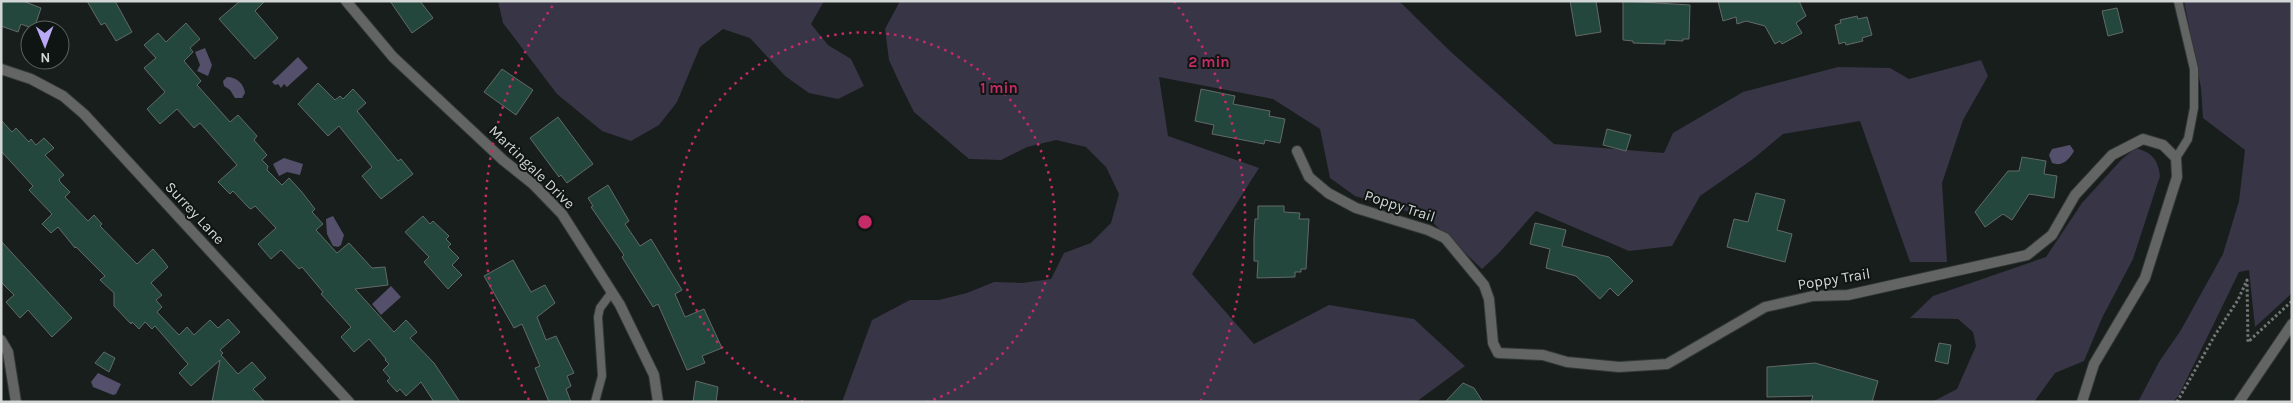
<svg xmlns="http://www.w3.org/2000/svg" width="2293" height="403" font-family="Karla,sans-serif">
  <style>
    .green { fill: #383546 }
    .water { fill: #544f6a }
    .building { fill: #24473d; stroke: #626a67 }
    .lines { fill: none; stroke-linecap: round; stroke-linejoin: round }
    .lane-casing { stroke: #323836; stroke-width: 10 }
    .street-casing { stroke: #323836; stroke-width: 12 }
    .path { stroke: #737876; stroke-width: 3; stroke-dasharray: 2.5 2.5; stroke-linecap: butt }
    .lane { stroke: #626564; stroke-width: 8 }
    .street { stroke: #626564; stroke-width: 10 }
    .ring { fill: none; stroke: #c42b67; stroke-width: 2.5; stroke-dasharray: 2.5 5 }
    .labels { text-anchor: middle; stroke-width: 4; stroke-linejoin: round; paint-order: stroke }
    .street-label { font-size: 15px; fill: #d2d6d4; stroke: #0f1513 }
    .centre { fill: #c42b67; stroke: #0f1513; stroke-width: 2.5 }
    .ring-label { font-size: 15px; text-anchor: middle; font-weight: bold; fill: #c42b67; stroke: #0f1513; stroke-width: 4; stroke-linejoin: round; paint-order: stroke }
  </style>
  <rect width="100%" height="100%" fill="#181e1c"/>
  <path class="green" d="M498 1H824L811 24 828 45 851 59 864 86 838 99 809 93 785 76 750 38 723 29 700 47 677 102 659 125 631 141 602 131 557 94 503 23Z
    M900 1H1399L1451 52 1554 144 1664 153 1673 133 1743 92 1838 67 1890 68 1909 79 1981 60 1988 76 1963 120 1942 183 1947 262H1910L1860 121 1783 134 1753 159 1700 196 1672 246 1629 251 1536 211 1499 253 1482 269 1427 217 1355 196 1330 178 1320 129 1273 99 1159 77 1168 136 1259 168 1192 274 1254 344 1329 305 1414 319 1465 366 1416 402H842L872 320 910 300H939L967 293 994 282 1022 283 1051 279 1064 253 1091 243 1111 223 1119 194 1106 167 1086 147 1056 140 1027 147 1001 160 969 159 914 112 901 86 889 60 885 29Z
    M2184 1H2292V293L2255 327 2249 270 2239 272 2179 395 2173 402H2138L2159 362 2181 330 2223 254 2239 201 2245 150 2203 118 2201 88Z
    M2136 148C2152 153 2158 159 2160 176L2133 259 2102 318 2084 361 2055 373 2034 402H1932L1957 389 1976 346 1973 332 1958 319 1910 318 1933 296 2046 257 2082 203 2122 159Z"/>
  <path class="water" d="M205 48 212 65 208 76 197 71 200 65 195 52Z
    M298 57 308 68 287 87 284 84 281 88 278 84 275 85 272 82Z
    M227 77C237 77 244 84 245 93L242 98H235L230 90 224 86 223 81Z
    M2070 145 2074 151C2069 160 2062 167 2052 163L2049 155 2052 149Z
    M284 158 303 164 300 175 287 172 279 176 273 164Z
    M333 216 344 235 341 245 338 247 333 246 327 234 326 219Z
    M391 286 401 297 381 315 372 304Z
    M98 373 121 384 116 394 113 395 93 387 91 382Z"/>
  <path class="building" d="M1 1H23L41 8 34 29 21 24 18 32 1 26Z
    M87 1H115L132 32 116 41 105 23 101 25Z
    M240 1H265L255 11 278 38 255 59 219 19Z
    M390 1H420L433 18 412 33Z
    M1570 1H1596L1601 32 1576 36Z
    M1623 1 1690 5 1689 39H1683V41L1665 40V44L1633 43V41L1623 40Z
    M1718 1H1799L1806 16 1796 23 1802 33 1782 44 1780 41 1775 44 1765 26 1746 21 1737 24 1736 17 1723 21Z
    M2117 8 2123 32 2108 36 2102 11Z
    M1857 16 1858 19 1867 17 1872 35 1862 38 1863 41 1846 45 1845 42 1839 44 1835 25 1841 23 1840 20Z
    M186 23 200 39 190 48 193 52 184 61 201 81 197 85 230 122 238 115 257 136 254 140 267 155 262 160 268 166 267 170 282 185 289 178 301 191 315 209 312 212 323 224 316 230 337 253 349 243 372 268 385 267 388 285 355 289 394 332 406 320 417 332 410 338 434 363 460 402H434L421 382 406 396 400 389 397 392 387 381 390 378 383 370 389 364 385 360 386 359 369 339 354 352 341 337 351 327 321 294 323 292 302 267 299 269 281 250 271 259 258 244 276 228 255 206 251 209 249 208 233 191 230 194 218 182 237 165 200 123 194 128 177 109 160 124 147 109 165 92 144 68 156 58 144 45 158 33 166 42Z
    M502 69 533 90 516 115 484 92Z
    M318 83 335 100 340 96 343 99 353 89 366 103 357 111 398 161 401 159 413 174 381 199 362 176 372 167 339 126 328 136 298 104Z
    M1201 89 1235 96 1233 104 1270 111 1269 116 1285 119 1280 143 1265 140 1264 144 1212 134 1214 125 1195 121Z
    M558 117 593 164 567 183 561 175 559 177 530 138Z
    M1 120 12 132 16 128 29 142 31 139 36 145 44 138 54 148 45 155 64 175 59 179 60 182 70 192 65 197 88 221 94 215 102 224 100 226 137 264 153 249 161 258 168 267 151 283 162 295 156 300 162 307 157 312 179 335 187 327 194 335 210 320 218 328 228 319 240 332 220 350 223 353 221 355 238 374 252 362 266 378 253 389 265 402H212L220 360 191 386 179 373 188 364 155 326 152 329 145 322 139 329 132 322 131 324 114 306V293L100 280 105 276 76 247 75 248 58 227 51 233 42 224 52 214 29 190 33 186 1 151Z
    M1607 129 1631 135 1626 151 1603 145Z
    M2022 157 2046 161 2044 174 2057 176 2054 198 2029 194 2012 220 2003 214 1985 227 1975 212 2008 171H2019Z
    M608 185 629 221 625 224 640 246 651 239 682 290 675 294 685 317 704 309 722 348 702 356 705 363 687 370 658 304 653 307 622 257 624 255 591 207 593 206 588 198Z
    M1756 193 1785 200 1777 230 1792 234 1785 262 1727 247 1734 219 1748 222Z
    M1258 206H1284V212L1300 213 1299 219H1309L1306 269H1301V272H1295V277L1257 278 1258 261H1254V239L1255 219H1258Z
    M423 216 430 224 433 221 449 236 446 239 451 244 448 247 459 258 452 265 462 275 448 289 424 262 429 257 405 232Z
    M1535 223 1566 230 1562 246 1609 257 1633 281 1618 296 1610 288 1600 299 1576 276 1546 268 1550 249 1530 244Z
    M1 241 72 318 52 337 28 310 20 318 6 302 14 295 1 282Z
    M513 260 531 292 545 285 555 303 537 317 546 340 556 336 574 373 567 376 571 386 566 389 571 402H549L535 368 540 366 522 324 514 328 484 276Z
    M1939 343 1951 345 1948 364 1935 361Z
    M104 352 115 358 109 372 95 363Z
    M1815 363 1878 381 1872 402H1811L1813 396 1767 397V367Z
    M696 381 718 387 716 402H693Z
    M1463 383 1474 388 1483 402H1445Z"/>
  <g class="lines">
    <g class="lane-casing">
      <path id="lane" d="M2176 158 2188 139 2194 108V69L2178 1
        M595 402 602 376 598 317 600 308 612 292"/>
    </g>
    <g class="street-casing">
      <path id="street" d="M346 1 393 57 503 160 533 184 562 214 620 305 654 375 658 402
        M1 69 31 79 63 96 84 114 349 402
        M1297 151 1309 177 1328 193 1356 208 1428 230 1445 238 1484 285 1489 299 1493 343 1498 353 1543 355 1567 362 1619 367 1667 364 1765 307 1813 296 1848 295 2027 255 2052 235 2075 195 2112 155 2143 139 2163 145 2176 158 2177 177 2145 278 2094 364 2082 402
        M1 340 8 352 16 402
        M2239 402 2292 324"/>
    </g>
    <path class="path" d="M2177 402 2215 335 2238 300 2247 280 2248 342 2292 301"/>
    <use href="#lane" class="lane"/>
    <use href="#street" class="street"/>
  </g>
  <g class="ring">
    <path d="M803 402A190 190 0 1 1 927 402"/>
    <path d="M529 400A380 380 0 0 1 556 1M1174 1A380 380 0 0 1 1201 400"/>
  </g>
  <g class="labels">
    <g class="street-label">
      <text transform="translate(532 167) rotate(44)" y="5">Martingale Drive</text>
      <text transform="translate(1400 206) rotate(18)" y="5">Poppy Trail</text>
      <text transform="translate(195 213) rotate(47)" y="5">Surrey Lane</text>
      <text transform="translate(1834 279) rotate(-9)" y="5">Poppy Trail</text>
    </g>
  </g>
  <circle cx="865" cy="222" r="8" class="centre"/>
  <g class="ring-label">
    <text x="1209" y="67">2 min</text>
    <text x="999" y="93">1 min</text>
  </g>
  <rect width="2293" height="403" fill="none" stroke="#d2d6d4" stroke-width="5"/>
  <g transform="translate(45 45) rotate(179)"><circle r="24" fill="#0f1513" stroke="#5d6260"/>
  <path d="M0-4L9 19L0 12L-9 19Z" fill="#baaaf6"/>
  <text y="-8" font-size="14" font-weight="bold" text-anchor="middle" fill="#d2d6d4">N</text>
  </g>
</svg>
